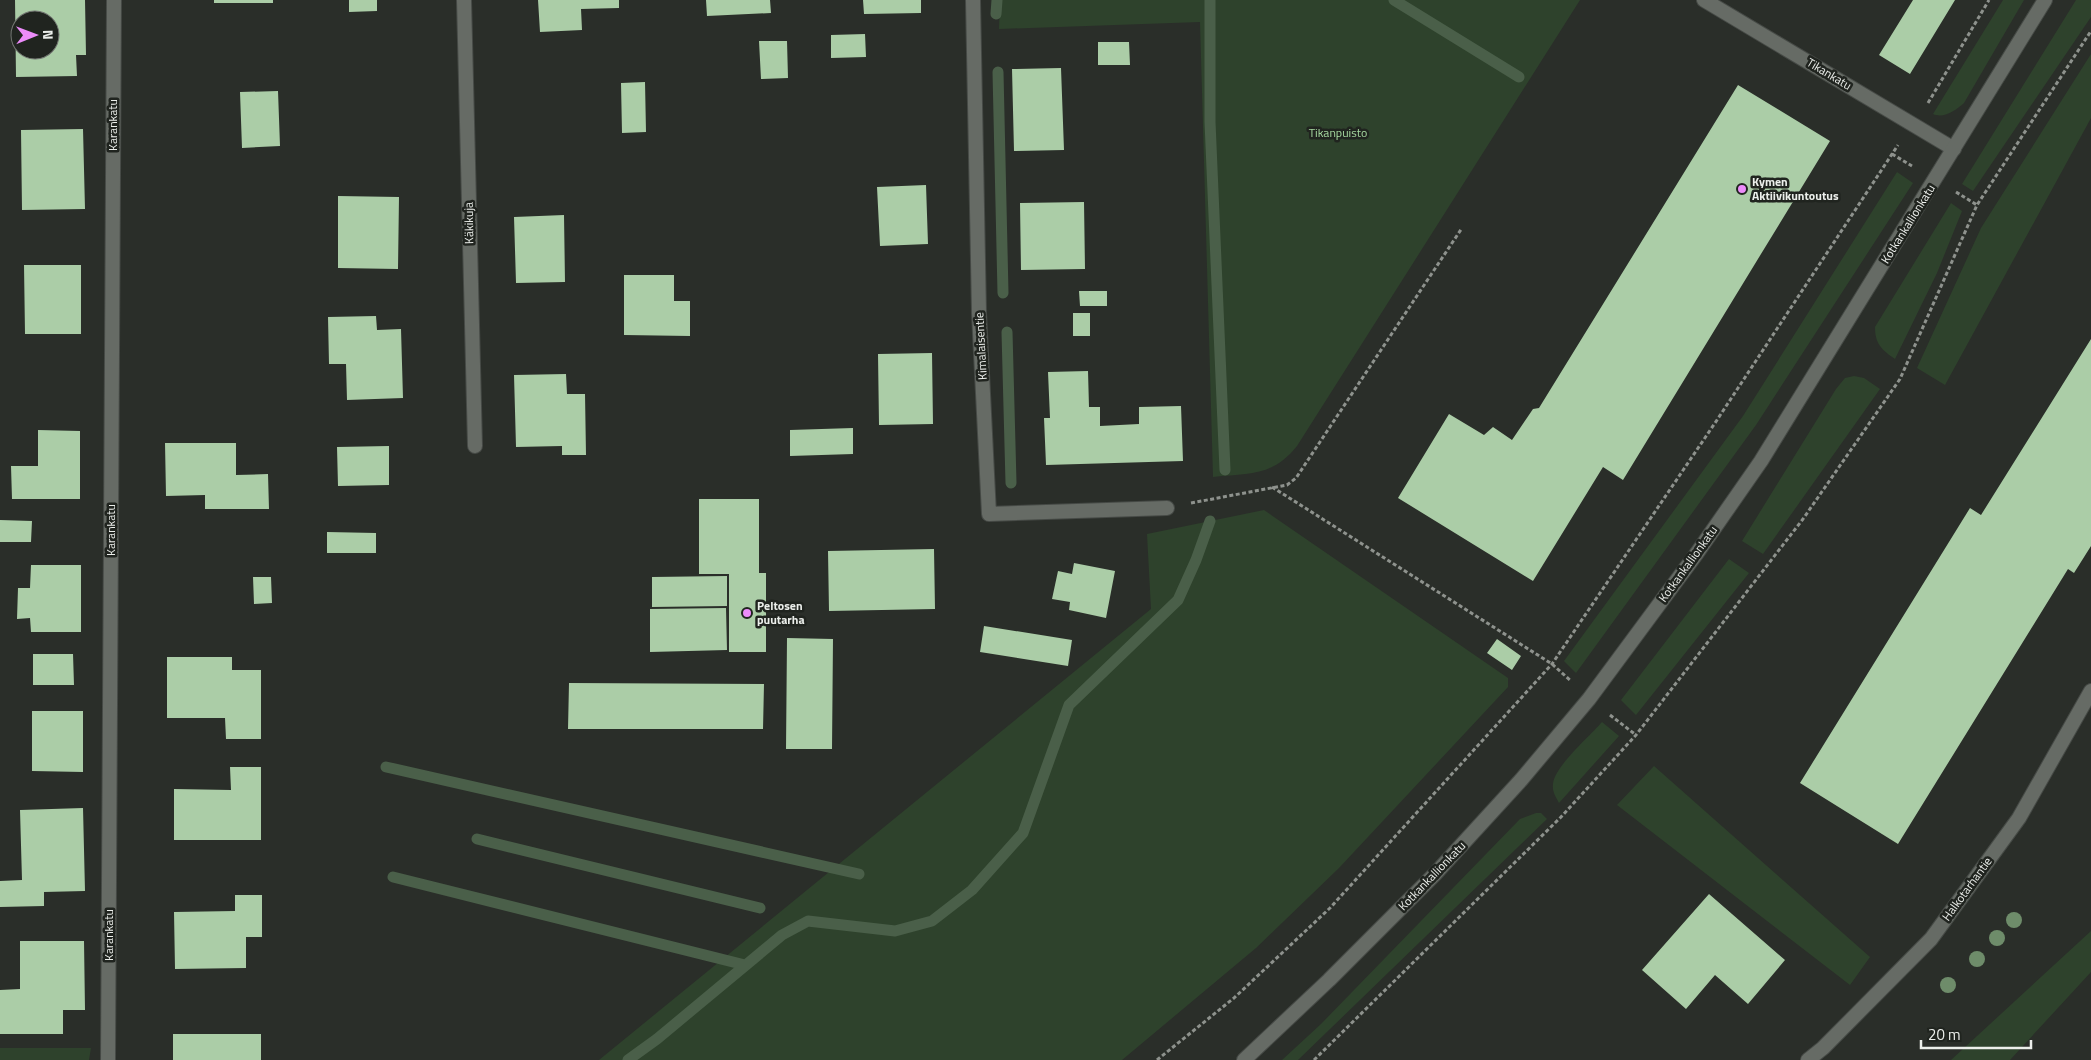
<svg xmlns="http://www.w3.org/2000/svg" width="2091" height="1060" font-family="'Titillium Web',sans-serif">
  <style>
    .green { fill: #2e422c }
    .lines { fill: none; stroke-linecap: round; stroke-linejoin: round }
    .stream { stroke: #4a5f49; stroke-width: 11 }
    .building { fill: #abcda7; fill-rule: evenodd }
    .minor-casing { stroke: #464a46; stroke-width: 16 }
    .tertiary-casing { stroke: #464a46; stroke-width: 16 }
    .path { stroke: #8e928d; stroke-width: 3; stroke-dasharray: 4 2.5; stroke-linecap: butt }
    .minor { stroke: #666b65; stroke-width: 14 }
    .tertiary { stroke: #666b65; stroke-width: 14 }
    .tree { fill: #6e8c6a }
    .poi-dot { fill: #ec8cfa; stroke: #20241f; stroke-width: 2 }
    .labels { text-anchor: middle; stroke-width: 5; stroke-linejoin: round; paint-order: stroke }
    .street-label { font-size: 12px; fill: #ecefeb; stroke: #20241f }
    .park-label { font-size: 12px; fill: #a6d9a0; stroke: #20241f }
    .poi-label { font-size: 12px; font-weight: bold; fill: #ecefeb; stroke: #20241f; text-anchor: start }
  </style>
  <rect width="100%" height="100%" fill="#2a2e29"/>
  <path class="green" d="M1000 0H1580L1297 446C1272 477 1250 473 1213 477L1200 22 999 29Z
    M2003 0H2024L1964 103C1956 110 1944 119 1933 114Z
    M2076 0H2091V17L1973 191 1962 184Z
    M2091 54V118L1945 385 1917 368 1981 228Z
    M1897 172 1913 183 1756 425 1576 673 1564 661 1743 416Z
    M1951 203 1962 211 1937 273 1895 359C1882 350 1875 344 1875 327Z
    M1854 376 1864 378 1880 389 1763 554 1742 541 1836 389 1845 378Z
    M1264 510 1508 678V687L1339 868 1256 948 1128 1055 1122 1060H599L1151 609 1147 534Z
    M1729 559 1749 573 1636 715 1621 700Z
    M1602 722 1619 736 1559 803C1556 797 1552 792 1553 784 1554 767 1590 736 1602 722Z
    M1654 766 1870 957 1850 985 1617 805Z
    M1536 813H1541L1547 819 1298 1060H1282L1321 1024 1520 819Z
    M2091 931V972L2010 1060H1951Z
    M0 1048H91L89 1060H0Z"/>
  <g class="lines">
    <path class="stream" d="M1210 0V122L1225 470
      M1394 0 1519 77
      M996 14 997 0
      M998 72 1003 293
      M1007 332 1011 483
      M386 767 859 874
      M477 839 760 908
      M393 877 745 965
      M628 1060 657 1039 782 935 808 921 895 931 932 921 972 890 1023 833 1069 705 1178 600 1196 560 1210 521"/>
  </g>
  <path class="building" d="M15 0H85L86 55H76L77 76 16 77ZM20 20H50V50H20Z
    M214 0H273V3H214Z
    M349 0H377V11L349 12Z
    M538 0H619V8L581 9 582 30 540 32Z
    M706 0H770L771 13 707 16Z
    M863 0H921V13L864 14Z
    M1913 0H1955L1910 74 1879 55Z
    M865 34 866 57 831 58V35Z
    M759 41H787L788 78 761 79Z
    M1098 42H1129L1130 65H1098Z
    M1061 68 1064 150 1014 151 1012 69Z
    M645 82 646 132 622 133 621 83Z
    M1738 85 1830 141 1623 480 1603 467 1533 581 1398 498 1449 414 1484 435 1493 427 1512 440 1533 409 1539 408Z
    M278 91 280 146 242 148 240 92Z
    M83 129 85 209 22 210 21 130Z
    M926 185 928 244 880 246 877 187Z
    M338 196 399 197 398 269 338 268Z
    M1084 202 1085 269 1021 270 1020 203Z
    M564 215 565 282 516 283 514 217Z
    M24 265H81V334H25Z
    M624 275H674V301H690V336L624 335Z
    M1079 291H1107V306H1080Z
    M1073 313H1090V336H1073Z
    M376 316 377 330 401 329 403 398 347 400 346 364H329L328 317Z
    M2091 339V546L2074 573 2068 569 1898 844 1800 783 1970 508 1981 515Z
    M932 353 933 424 879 425 878 354Z
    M1088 371 1089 407H1100V426L1139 424V407L1181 406 1183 461 1046 465 1044 418H1050L1048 372Z
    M566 374 567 394H585L586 455H562V446L516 447 514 375Z
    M853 428V454L790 456V430Z
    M38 430 80 431V499H12L11 466H38Z
    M165 443H236V475L268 474 269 509H205V495L166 496Z
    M389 446V485L338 486 337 447Z
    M699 499H759V573H766V652H729V574H699Z
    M0 520 32 521 31 542H0Z
    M327 532 376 533V553H327Z
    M934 549 935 609 829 611 828 551Z
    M1074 563 1115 571 1106 618 1069 610 1070 602 1052 599 1058 571 1072 574Z
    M31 565H81V632H31L30 618 17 619 18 588H30Z
    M727 576V606L652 607V577Z
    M253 577H271L272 603 254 604Z
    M726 608 727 650 650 652V609Z
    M984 626 1072 640 1068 666 980 652Z
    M787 638 833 639 832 749H786Z
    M1497 639 1521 656 1512 670 1487 653Z
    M33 654H73L74 685H33Z
    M167 657H232V670H261V739H226L225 718H167Z
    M569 683 764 684 763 729H568Z
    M32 711H83V772L32 771Z
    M230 767H261V840H174V789L231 790Z
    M83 808 85 891 44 892V906L0 907V881L22 880 20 810Z
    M1709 894 1785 960 1748 1004 1715 975 1686 1009 1642 970Z
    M235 895H262V937H246V968L175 969 174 912 235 911Z
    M20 941H84L85 1010H63V1034H0V990L20 989Z
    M173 1034H261V1060H173Z"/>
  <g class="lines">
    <g class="minor-casing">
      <path id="minor" d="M464 0 475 446
        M973 0 979 313 989 514 1167 508
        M1704 0 1954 149
        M108 1060 114 0
        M1808 1060 1823 1048 1931 939 2019 818 2091 691"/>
    </g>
    <g class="tertiary-casing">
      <path id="tertiary" d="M1244 1060 1329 980 1435 874 1521 780 1589 699 1697 553 1761 461 2045 0"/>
    </g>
    <path class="path" d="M1928 103 1989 0
      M1892 154 1912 166
      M1956 192 1977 205
      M1272 487 1552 664 1571 681
      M1191 503 1287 485 1296 478 1462 228
      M1610 715 1636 735
      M1157 1060 1234 998 1330 908 1552 664 1715 423 1898 145
      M1314 1060 1561 817 1636 735 1803 519 1900 379 1977 205 2091 31"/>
    <use href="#minor" class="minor"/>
    <use href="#tertiary" class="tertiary"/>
  </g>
  <g class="tree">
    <circle cx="2014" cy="920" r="8"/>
    <circle cx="1997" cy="938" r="8"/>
    <circle cx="1977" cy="959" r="8"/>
    <circle cx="1948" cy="985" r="8"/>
  </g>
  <g class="poi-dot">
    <circle cx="1742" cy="189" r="5"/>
    <circle cx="747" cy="613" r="5"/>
  </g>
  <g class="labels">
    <g class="street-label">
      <text transform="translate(1829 74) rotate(31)" y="4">Tikankatu</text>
      <text transform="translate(113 125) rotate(-90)" y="4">Karankatu</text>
      <text transform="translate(469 223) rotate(-91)" y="4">Käkikuja</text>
      <text transform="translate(1908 224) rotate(-58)" y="4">Kotkankallionkatu</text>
      <text transform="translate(981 346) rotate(-93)" y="4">Kimalaisentie</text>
      <text transform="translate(111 530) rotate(-90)" y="4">Karankatu</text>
      <text transform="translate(1688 564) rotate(-54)" y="4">Kotkankallionkatu</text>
      <text transform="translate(1432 876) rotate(-46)" y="4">Kotkankallionkatu</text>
      <text transform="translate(1967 889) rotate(-54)" y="4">Halkotarhantie</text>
      <text transform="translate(109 935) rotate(-90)" y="4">Karankatu</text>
    </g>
    <g class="park-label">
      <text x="1338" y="137">Tikanpuisto</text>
    </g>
    <g class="poi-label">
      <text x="1752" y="186">Kymen<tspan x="1752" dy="14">Aktiivikuntoutus</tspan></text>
      <text x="757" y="610">Peltosen<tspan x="757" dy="14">puutarha</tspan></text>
    </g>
  </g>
  <g transform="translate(35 35) rotate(89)"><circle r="24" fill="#20241f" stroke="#727571"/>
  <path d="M0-4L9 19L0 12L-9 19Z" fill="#ec8cfa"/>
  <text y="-8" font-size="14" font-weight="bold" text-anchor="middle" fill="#ecefeb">N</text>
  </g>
  <path d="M1921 1040v8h110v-8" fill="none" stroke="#ecefeb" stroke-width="2.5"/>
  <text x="1928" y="1040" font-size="15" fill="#ecefeb" stroke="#20241f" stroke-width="4" paint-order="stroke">20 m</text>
</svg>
